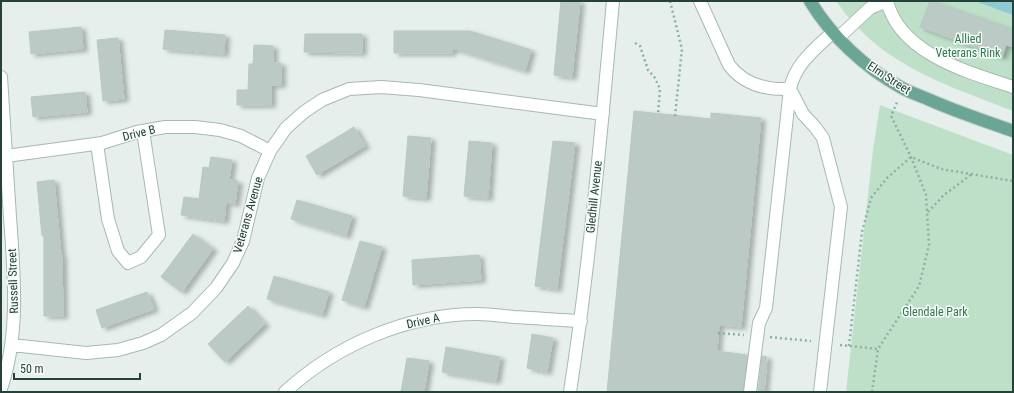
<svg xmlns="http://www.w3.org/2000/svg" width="1014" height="393" font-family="'Roboto Condensed',sans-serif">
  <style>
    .green { fill: #bfe0c8 }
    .water { fill: #8ec9d4 }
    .building { fill: #bbcac4; stroke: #b8c9c2; filter: url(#shadow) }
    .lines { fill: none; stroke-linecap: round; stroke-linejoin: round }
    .minor-casing { stroke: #a8b8b2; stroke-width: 14 }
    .major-casing { stroke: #c2cac8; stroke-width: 14 }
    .path { stroke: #86b3a5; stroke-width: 2.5; stroke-dasharray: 2 3; stroke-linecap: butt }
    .minor { stroke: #fff; stroke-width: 12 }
    .major { stroke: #6aa596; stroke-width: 12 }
    .labels { text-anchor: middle; stroke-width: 3; stroke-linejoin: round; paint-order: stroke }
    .park-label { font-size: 12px; fill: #2d7a4b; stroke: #f7fbf9 }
    .street-label { font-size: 12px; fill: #24423a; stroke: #f7fbf9 }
  </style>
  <defs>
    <filter id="shadow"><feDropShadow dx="4.5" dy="2.5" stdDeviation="2" flood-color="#0004"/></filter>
  </defs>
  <rect width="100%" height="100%" fill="#e6efeb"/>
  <path class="green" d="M836 1H1013V111C944 84 880 65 836 1Z
    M880 105 1013 155V392H846L873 150Z"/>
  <path class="water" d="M975 1H1013V15Z"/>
  <path class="building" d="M561 1H580L572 77 554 75Z
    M930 1 1013 30V47L1006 45 1002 57 920 27Z
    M81 27 83 49 31 54 29 32Z
    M165 30 225 35 224 54 163 49Z
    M394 31H470L531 50 525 71 452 48V53H394Z
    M305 34H362V53L304 52Z
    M118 38 124 99 103 101 97 40Z
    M254 45 273 46V63H281V85H271V105H237V90H248L249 64H253Z
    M85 92 87 112 33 117 31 97Z
    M634 111 711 119V113L761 118 741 327 719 325 717 351 747 355 743 392H607Z
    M354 127 365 146 317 175 306 156Z
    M408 136 431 138 426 198 403 196Z
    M469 141 492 143 488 198 464 196Z
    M553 141 575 143 557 289 535 286Z
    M211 157 232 160 229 180 238 181 235 204 226 202 224 221 181 215 184 197 199 199 203 167 209 168Z
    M54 180 61 255H62L63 316H44V236H42L37 182Z
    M297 200 352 216 346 236 291 219Z
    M193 234 213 249 182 292 161 277Z
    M360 241 382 247 364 307 342 300Z
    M479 255 481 280 413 285 412 260Z
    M274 276 329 292 322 315 267 299Z
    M147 292 154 309 102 328 96 310Z
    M248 306 265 324 225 362 208 344Z
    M532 334 553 338 547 372 527 368Z
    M446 347 500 357 496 381 442 372Z
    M762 356 767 357 764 392H758Z
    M407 358 429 361 424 392H401Z"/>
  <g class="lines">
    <g class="minor-casing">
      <path id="minor" d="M700 1 729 65C744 85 767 90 790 89 795 64 815 49 833 32
        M887 1C900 54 968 72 1013 87
        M838 38 870 8 887 1
        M1 77C4 123 7 170 10 217 14 274 20 333 1 389
        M97 144 108 219 118 251 128 263 141 257 159 235 143 131
        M6 156 102 143 137 132 165 127H195L220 130 241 136 270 151
        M12 345 86 353 118 350 143 343 161 335 192 313 216 288 233 263 243 241 258 178 270 151 286 128 304 112 322 100 349 89 381 87 419 90 603 114
        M285 392C336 345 407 314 478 314 490 314 502 316 514 317 536 318 558 320 581 321
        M570 392C590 262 601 132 613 1
        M750 392 759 323 766 308 790 89 803 114 815 127 823 138 841 207 820 392"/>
    </g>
    <g class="major-casing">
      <path id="major" d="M810 1C832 37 865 68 902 88 911 93 921 96 930 100 957 112 985 121 1013 131"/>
    </g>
    <path class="path" d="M670 1 682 49 675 116
      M635 43 640 46 648 70 655 78 660 89 658 114
      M928 212 944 195 972 174
      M718 333 744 335
      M770 337 811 341
      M840 345 878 349 919 286 929 245 926 195 911 157 891 116 898 100
      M849 346 862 232 871 198 887 178 911 157 941 169 1013 181
      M872 392 878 349"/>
    <use href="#minor" class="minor"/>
    <use href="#major" class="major"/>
  </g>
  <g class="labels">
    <g class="park-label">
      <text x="968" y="43">Allied<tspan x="968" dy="14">Veterans Rink</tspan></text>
      <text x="935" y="316">Glendale Park</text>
    </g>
    <g class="street-label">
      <text transform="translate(889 78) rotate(33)" y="4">Elm Street</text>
      <text transform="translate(139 133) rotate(-14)" y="4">Drive B</text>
      <text transform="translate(594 197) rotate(-84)" y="4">Gledhill Avenue</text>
      <text transform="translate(248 215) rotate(-74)" y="4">Veterans Avenue</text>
      <text transform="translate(13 281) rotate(-92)" y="4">Russell Street</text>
      <text transform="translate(423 321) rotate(-12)" y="4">Drive A</text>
    </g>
  </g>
  <rect width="1014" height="393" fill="none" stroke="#24423a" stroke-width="4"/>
  <path d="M14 373v6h126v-6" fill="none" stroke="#24423a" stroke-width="2"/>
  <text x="20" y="373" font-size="12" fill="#24423a" stroke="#f7fbf9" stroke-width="3" paint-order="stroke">50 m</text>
</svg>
